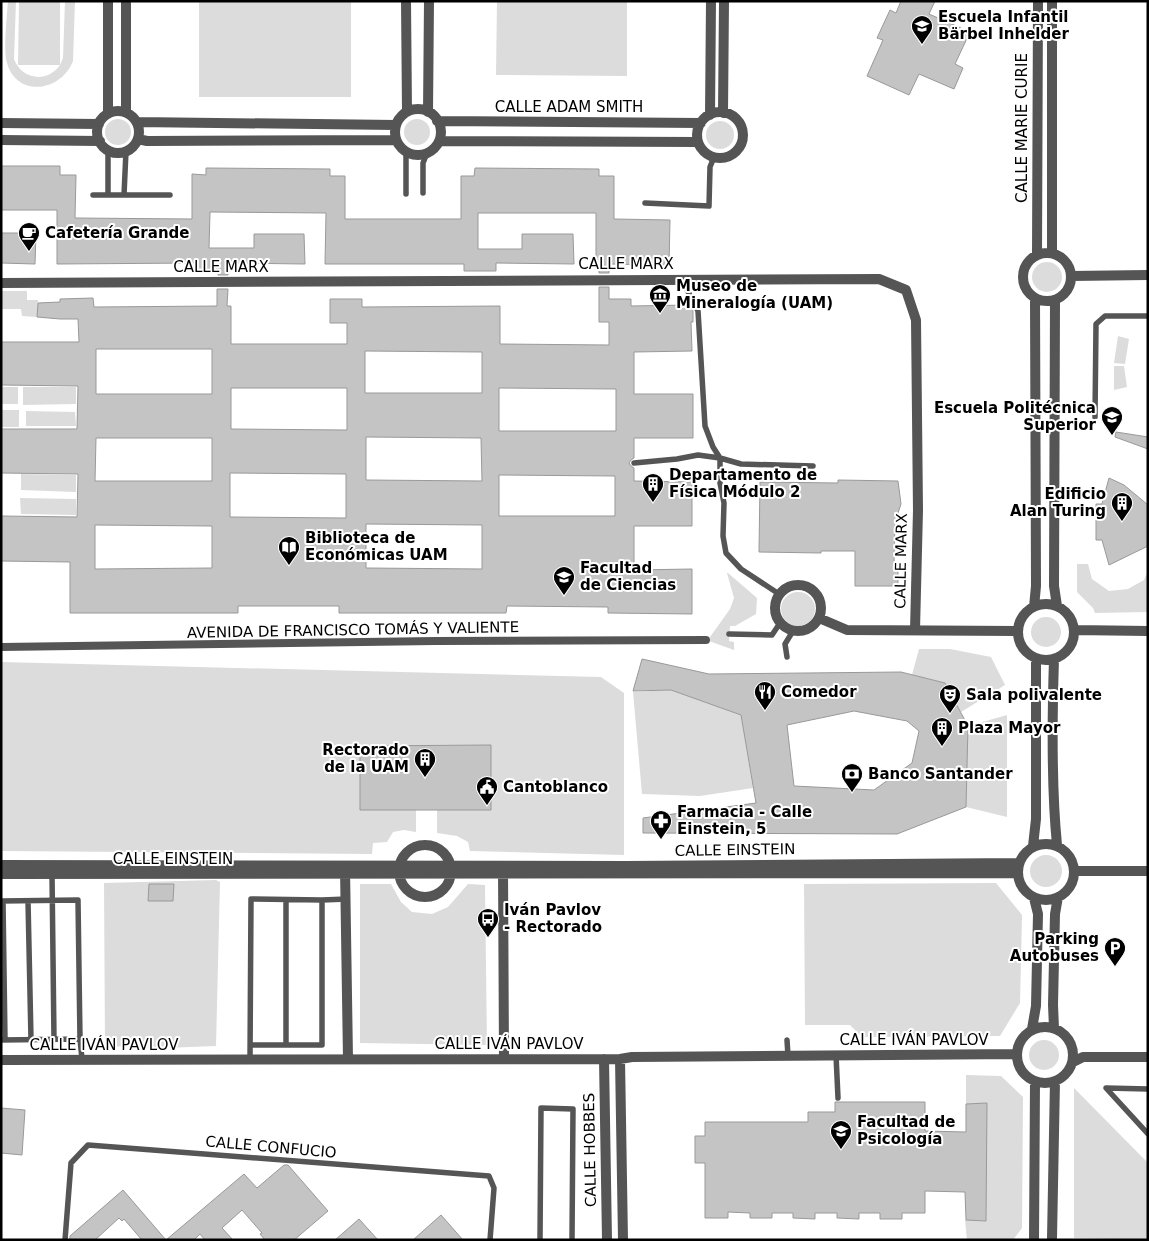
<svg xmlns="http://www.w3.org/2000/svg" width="1149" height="1241" font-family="'DejaVu Sans',sans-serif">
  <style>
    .green { fill: #dcdcdc }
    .building { fill: #c4c4c4; stroke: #999; fill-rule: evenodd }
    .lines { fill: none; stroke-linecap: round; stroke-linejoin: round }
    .service { stroke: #555; stroke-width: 5.5 }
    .pedestrian { stroke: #555; stroke-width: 8 }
    .minor { stroke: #555; stroke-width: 10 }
    .labels { text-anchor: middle; stroke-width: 4; stroke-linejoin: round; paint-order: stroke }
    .poi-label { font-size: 15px; font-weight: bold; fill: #000; stroke: #fff; text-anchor: start }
    .street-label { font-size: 15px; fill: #000; stroke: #fff }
  </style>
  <rect width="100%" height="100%" fill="#fff"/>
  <path class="green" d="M8 1H16L14 59C21 79 47 84 60 65H18L19 1H60V65L63 58 65 1H75L73 61C61 92 17 98 7 63 3 52 7 15 8 1Z
    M199 1H351V97H199Z
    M497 1H627V76L496 75Z
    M404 132a13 13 0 1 1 26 0a13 13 0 1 1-26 0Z
    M105 132a13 13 0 1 1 26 0a13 13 0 1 1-26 0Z
    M706 135a14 14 0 1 1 28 0a14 14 0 1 1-28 0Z
    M1032 277a15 15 0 1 1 30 0a15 15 0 1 1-30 0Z
    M1 291H27V300H38L37 317 22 316 21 309H1Z
    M1118 336 1129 339 1125 364 1114 363Z
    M1114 366H1124L1127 387 1114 390Z
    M1 387H18V404H1Z
    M23 387H76V404L23 405Z
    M1 410H19V427H1Z
    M26 411 75 412 76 426H26Z
    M21 474 76 475V492L21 490Z
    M20 498 76 499V515L21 514Z
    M1077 564H1088L1092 579 1109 591 1128 589 1144 580 1148 571V612L1095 613 1093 608 1077 592Z
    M727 573H728L757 598 756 614 735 626H730L729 641 734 642V650L709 641 710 637 730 609 734 598Z
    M781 609a17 17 0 1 1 34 0a17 17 0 1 1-34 0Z
    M1031 632a15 15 0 1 1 30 0a15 15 0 1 1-30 0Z
    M919 649H950L991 657 1005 685 961 712 945 683 912 675Z
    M1 662 601 677 624 693V855L470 851 468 842 457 836 437 833V810L490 745 360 746V810H416V832L404 830 393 832 387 842 373 843 372 854 1 851Z
    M671 690 741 715 753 788 700 796 642 794 633 692Z
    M1007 715V817L966 807 968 726Z
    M1030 871a16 16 0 1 1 32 0a16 16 0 1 1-32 0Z
    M216 880 220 882 216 1046 164 1048 105 1046 104 883Z
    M996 883 1022 915 1020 1003 1000 1036 862 1037 850 1025H805L804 884Z
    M360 884H391L401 902 412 912 432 914 448 907 468 884 485 885 487 1045 360 1043Z
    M1029 1055a15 15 0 1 1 30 0a15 15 0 1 1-30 0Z
    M966 1075 1001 1076 1023 1097 1022 1228 1013 1240H967L965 1220 986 1221V1103L966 1104Z
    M1074 1088 1148 1163V1240L1074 1238Z"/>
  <path class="building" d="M901 1H935L929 14 970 32 955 64 963 68 954 89 919 74 909 95 867 76 883 40 877 38 890 10 896 13Z
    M1 166H60V175H76L75 218 192 219V174L206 175V168L330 169V176H345V219H461V176H474L475 168 599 169V176H614V219L670 220 669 265 609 264V273H599V264H596V213H478V249H522V234H573L574 264 496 263V271H464V264H325L326 213 210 212 209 248H254V234H304L305 264 228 263V275H218V270H195V263L57 264V210H1Z
    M1 233H36L35 264 1 263Z
    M599 287H609V299H631V306L690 305 693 311V322H691L692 351 634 352V394H693V438H634V458L631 460 629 463 631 466 634 468V481L692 482V526H634V570L692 569V614L608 613V607L507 606 506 613H339V606H238V613H70V562L1 561V516L77 517 78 474 1 473V429H77L78 386 1 385V342H79L78 319H60L37 317 38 303 60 302V299L93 298 94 307 217 306V289H228L227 306H231V344H347V323H330V299H362V307L500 306V344L609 345V322H599ZM96 349H212V394H96ZM365 351 482 352V393H365ZM231 388H347V430L231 429ZM499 388 616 389V431H499ZM366 437 481 438 482 481 366 480ZM96 438H212V481H95ZM230 473 346 474V518L230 517ZM499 475 615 476V516H499ZM366 524 482 525V569L366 568ZM95 525 212 526V568L95 569Z
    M1116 432 1148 437V449L1115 437Z
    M1109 478 1124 485 1148 505V546L1109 565 1102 540H1096V504H1102Z
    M838 480 898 481 901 504 898 513V521H895L894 564H898V586H855V551H821V553L759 552 760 482 838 483Z
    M642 659 709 674 901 672 945 683 968 726 966 807 897 834 643 833V818L756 803 741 715 671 690 633 691ZM854 711 907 721 919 731 912 763 874 790 794 786 787 725Z
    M491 745V810H360V746Z
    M149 884H174L173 901H148Z
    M835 1102H925V1131L966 1132V1104L987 1103 986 1221 966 1220 965 1192 925 1191V1213H902V1219H880V1213H859V1219L837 1218V1213H815V1219L793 1218V1213H772V1218H750V1213L728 1212V1218H705V1163H695V1136H705V1122H808V1112H835Z
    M1 1108 25 1110 22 1155 1 1153Z
    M284 1165H288L328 1211 294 1240H265L260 1234 262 1233 242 1210 222 1228 233 1240H205L200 1234 194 1240H142L124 1219 122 1221 119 1218 95 1240H70V1236L123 1190 166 1240 244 1174 257 1188Z
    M441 1215 463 1240H413Z
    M359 1219 378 1240H335Z"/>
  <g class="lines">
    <path class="service" d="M108 150V195H124L126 151
      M423 193V163L427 153
      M406 194V152
      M93 195H108
      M124 195H170
      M645 203 709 206 710 167 714 157
      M682 280 698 311 705 426 713 447 720 458V483L724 503 723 536 726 553 741 569 779 594
      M1095 417 1096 324 1105 316H1148
      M634 463 677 459 698 455 720 458 741 464 813 466
      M729 634 772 635 780 623
      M787 657 785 644 793 631
      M52 874 54 1039
      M322 900 347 899
      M1 901 78 900 80 1039 82 1059
      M3 901 5 1040
      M28 901 31 1039
      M1 1040 80 1039
      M787 1040 788 1056
      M286 1045V900
      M836 1055 838 1098
      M250 1059 251 899 322 900V1045H250
      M1148 1089 1106 1088 1148 1134
      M65 1240 71 1163 88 1145 489 1176 494 1188 490 1240
      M540 1240 541 1108 573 1109 572 1240"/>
    <path class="pedestrian" d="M1 647 435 641 706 640"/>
    <path class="minor" d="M108 1V114
      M406 1 407 112
      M395 132a23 23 0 1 1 46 0a23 23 0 1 1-46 0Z
      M97 132a21 21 0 1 1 42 0a21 21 0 1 1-42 0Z
      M126 112V1
      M428 112 429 1
      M697 135a23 23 0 1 1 46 0a23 23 0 1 1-46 0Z
      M723 113 724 1
      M710 115 711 1
      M437 121 701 123
      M137 122 396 125
      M1 123 99 124
      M138 139 147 141 396 140
      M1 140 100 141
      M439 141 698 142
      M1023 277a24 24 0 1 1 48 0a24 24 0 1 1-48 0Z
      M1052 253V1
      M1037 255 1038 1
      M1071 276 1148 275
      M1 283 879 279 906 290 916 320 918 510 915 630
      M1055 300 1054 586 1057 606
      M775 608a23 23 0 1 1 46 0a23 23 0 1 1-46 0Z
      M1018 632a28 28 0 1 1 56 0a28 28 0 1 1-56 0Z
      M1034 607 1036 586 1035 299
      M819 618 847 630 1017 631
      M1074 630 1148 631
      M1054 659C1052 721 1051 784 1057 845
      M1018 872a28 28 0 1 1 56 0a28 28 0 1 1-56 0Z
      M399 871a26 26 0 1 1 52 0a26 26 0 1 1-52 0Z
      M1033 846 1036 819V659
      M1 865 626 866 1018 863
      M345 868 348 1059
      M503 868 504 1059
      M1074 871H1148
      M1 874 1017 873
      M1017 1055a28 28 0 1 1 56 0a28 28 0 1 1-56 0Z
      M1054 1028 1053 1005 1055 914 1058 897
      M1032 1029 1036 1006 1038 914 1034 898
      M604 1059 607 1240
      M620 1059 623 1240
      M1 1060 620 1059 632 1057 1017 1054
      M1073 1062 1083 1057H1148
      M1052 1238 1055 1081
      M1034 1240 1035 1082"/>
  </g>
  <defs>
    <g id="school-pin" transform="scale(1.125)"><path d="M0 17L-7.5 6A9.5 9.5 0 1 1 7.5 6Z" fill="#000" stroke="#fff"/><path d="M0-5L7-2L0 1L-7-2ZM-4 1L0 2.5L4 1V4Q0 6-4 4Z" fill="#fff"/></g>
    <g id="cafe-pin" transform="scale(1.125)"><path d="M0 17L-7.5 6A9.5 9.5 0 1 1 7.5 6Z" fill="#000" stroke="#fff"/><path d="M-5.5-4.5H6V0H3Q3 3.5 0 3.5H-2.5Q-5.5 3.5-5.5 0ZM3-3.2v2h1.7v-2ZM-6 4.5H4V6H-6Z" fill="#fff"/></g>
    <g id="museum-pin" transform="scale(1.125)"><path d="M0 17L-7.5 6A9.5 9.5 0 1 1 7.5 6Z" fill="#000" stroke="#fff"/><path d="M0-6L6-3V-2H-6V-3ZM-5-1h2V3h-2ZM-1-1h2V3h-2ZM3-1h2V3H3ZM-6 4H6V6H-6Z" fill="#fff"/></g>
    <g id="university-pin" transform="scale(1.125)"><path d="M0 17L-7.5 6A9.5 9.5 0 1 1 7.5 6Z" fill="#000" stroke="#fff"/><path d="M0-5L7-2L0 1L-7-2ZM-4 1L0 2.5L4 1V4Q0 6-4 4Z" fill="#fff"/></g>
    <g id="building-pin" transform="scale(1.125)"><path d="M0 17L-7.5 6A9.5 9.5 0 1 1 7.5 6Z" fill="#000" stroke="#fff"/><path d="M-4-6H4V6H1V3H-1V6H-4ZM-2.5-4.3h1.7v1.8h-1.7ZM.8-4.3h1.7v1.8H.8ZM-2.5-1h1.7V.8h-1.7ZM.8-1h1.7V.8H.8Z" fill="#fff"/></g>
    <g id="library-pin" transform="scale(1.125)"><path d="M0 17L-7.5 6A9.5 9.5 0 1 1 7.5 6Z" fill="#000" stroke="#fff"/><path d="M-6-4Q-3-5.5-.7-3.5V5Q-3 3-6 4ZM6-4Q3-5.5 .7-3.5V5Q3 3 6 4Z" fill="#fff"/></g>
    <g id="restaurant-pin" transform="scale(1.125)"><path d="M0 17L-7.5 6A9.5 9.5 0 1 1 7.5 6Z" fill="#000" stroke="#fff"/><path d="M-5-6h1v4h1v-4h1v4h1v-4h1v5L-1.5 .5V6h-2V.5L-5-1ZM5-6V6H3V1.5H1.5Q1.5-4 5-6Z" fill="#fff"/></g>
    <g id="theatre-pin" transform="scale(1.125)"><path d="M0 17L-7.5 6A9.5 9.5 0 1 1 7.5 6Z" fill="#000" stroke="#fff"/><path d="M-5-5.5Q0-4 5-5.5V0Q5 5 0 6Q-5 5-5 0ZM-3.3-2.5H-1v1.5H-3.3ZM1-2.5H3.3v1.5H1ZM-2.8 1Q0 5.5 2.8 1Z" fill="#fff"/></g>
    <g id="bank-pin" transform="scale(1.125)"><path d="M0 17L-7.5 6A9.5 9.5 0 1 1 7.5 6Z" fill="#000" stroke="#fff"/><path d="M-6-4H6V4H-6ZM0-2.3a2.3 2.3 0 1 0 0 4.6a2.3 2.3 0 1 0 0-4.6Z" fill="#fff"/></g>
    <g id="civic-pin" transform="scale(1.125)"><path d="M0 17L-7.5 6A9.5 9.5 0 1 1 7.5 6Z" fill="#000" stroke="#fff"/><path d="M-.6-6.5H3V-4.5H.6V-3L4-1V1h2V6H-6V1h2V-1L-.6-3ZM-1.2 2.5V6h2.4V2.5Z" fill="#fff"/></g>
    <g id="pharmacy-pin" transform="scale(1.125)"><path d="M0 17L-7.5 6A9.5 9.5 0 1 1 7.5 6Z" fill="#000" stroke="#fff"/><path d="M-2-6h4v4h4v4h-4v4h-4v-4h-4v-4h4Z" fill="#fff"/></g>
    <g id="bus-pin" transform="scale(1.125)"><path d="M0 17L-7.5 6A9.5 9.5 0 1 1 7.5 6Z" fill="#000" stroke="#fff"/><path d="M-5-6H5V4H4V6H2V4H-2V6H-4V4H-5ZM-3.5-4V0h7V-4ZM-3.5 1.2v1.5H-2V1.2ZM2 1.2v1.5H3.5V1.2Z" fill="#fff"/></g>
    <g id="parking-pin" transform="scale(1.125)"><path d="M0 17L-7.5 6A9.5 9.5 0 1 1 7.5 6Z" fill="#000" stroke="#fff"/><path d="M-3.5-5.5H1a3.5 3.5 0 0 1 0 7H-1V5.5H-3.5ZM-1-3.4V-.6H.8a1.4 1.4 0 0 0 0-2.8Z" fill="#fff"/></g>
  </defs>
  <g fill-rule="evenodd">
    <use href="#school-pin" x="922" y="26"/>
    <use href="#cafe-pin" x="29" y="233"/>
    <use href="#museum-pin" x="660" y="295"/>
    <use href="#university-pin" x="1112" y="417"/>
    <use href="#building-pin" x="653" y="484"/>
    <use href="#building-pin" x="1122" y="503"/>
    <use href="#library-pin" x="289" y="547"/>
    <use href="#university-pin" x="564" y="577"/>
    <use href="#restaurant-pin" x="765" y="692"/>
    <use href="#theatre-pin" x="950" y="695"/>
    <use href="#building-pin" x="942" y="728"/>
    <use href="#building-pin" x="425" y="759"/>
    <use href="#bank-pin" x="852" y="774"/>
    <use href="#civic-pin" x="487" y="787"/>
    <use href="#pharmacy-pin" x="661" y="821"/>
    <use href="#bus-pin" x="488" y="919"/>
    <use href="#parking-pin" x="1115" y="948"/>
    <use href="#university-pin" x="841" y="1131"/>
  </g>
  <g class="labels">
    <g class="poi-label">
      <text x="938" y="22">Escuela Infantil<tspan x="938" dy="17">Bärbel Inhelder</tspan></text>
      <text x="45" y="238">Cafetería Grande</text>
      <text x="676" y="291">Museo de<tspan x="676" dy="17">Mineralogía (UAM)</tspan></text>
      <text x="1096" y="413" text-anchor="end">Escuela Politécnica<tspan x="1096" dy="17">Superior</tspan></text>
      <text x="669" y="480">Departamento de<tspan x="669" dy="17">Física Módulo 2</tspan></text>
      <text x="1106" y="499" text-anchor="end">Edificio<tspan x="1106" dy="17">Alan Turing</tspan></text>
      <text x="305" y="543">Biblioteca de<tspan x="305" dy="17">Económicas UAM</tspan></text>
      <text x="580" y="573">Facultad<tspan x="580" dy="17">de Ciencias</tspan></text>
      <text x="781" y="697">Comedor</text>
      <text x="966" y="700">Sala polivalente</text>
      <text x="958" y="733">Plaza Mayor</text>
      <text x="409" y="755" text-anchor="end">Rectorado<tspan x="409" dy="17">de la UAM</tspan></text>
      <text x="868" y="779">Banco Santander</text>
      <text x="503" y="792">Cantoblanco</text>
      <text x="677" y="817">Farmacia - Calle<tspan x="677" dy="17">Einstein, 5</tspan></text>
      <text x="504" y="915">Iván Pavlov<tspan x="504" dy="17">- Rectorado</tspan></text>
      <text x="1099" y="944" text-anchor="end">Parking<tspan x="1099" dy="17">Autobuses</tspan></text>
      <text x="857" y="1127">Facultad de<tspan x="857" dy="17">Psicología</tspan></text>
    </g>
    <g class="street-label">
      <text x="569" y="112">CALLE ADAM SMITH</text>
      <text transform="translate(1022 128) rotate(-90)" y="5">CALLE MARIE CURIE</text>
      <text x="626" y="269">CALLE MARX</text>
      <text x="221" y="272">CALLE MARX</text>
      <text transform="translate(901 561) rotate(-89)" y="5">CALLE MARX</text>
      <text transform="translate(353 630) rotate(-1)" y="5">AVENIDA DE FRANCISCO TOMÁS Y VALIENTE</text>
      <text transform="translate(735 850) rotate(-1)" y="5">CALLE EINSTEIN</text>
      <text x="173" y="864">CALLE EINSTEIN</text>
      <text x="914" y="1045">CALLE IVÁN PAVLOV</text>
      <text x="509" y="1049">CALLE IVÁN PAVLOV</text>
      <text x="104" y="1050">CALLE IVÁN PAVLOV</text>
      <text transform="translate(271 1147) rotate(5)" y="5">CALLE CONFUCIO</text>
      <text transform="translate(590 1150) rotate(-91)" y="5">CALLE HOBBES</text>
    </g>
  </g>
  <rect width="1149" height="1241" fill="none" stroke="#000000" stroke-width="5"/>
</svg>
